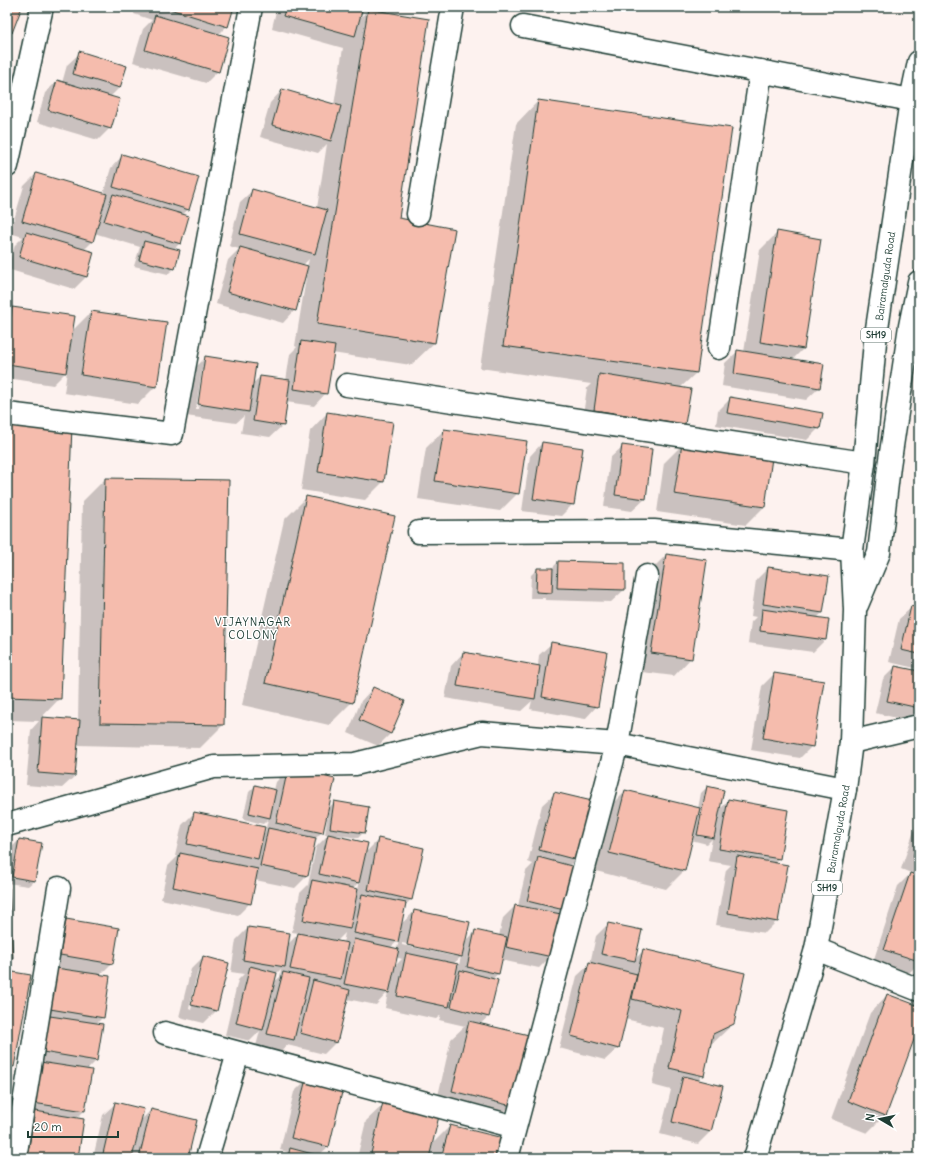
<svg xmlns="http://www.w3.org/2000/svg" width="926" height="1165" font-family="Delius,sans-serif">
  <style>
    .shadow { fill: #0003; fill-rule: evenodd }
    .building { fill: #f5bcad; stroke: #1f3d34 }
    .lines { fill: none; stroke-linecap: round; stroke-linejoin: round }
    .minor-casing { stroke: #1f3d34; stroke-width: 25 }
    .major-casing { stroke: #1f3d34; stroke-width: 25 }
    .minor { stroke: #fff; stroke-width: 22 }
    .major { stroke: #fff; stroke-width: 22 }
    .labels { text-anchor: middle; stroke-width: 3; stroke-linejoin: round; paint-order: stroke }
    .shield { fill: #fff; stroke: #627771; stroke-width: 1 }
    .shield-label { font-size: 9px; font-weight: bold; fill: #1f3d34 }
    .street-label { font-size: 10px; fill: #1f3d34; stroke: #fff }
    .neighbourhood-label { font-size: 11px; letter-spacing: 1px; fill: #1f3d34; stroke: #fff }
  </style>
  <rect width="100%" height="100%" fill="#fdf2ef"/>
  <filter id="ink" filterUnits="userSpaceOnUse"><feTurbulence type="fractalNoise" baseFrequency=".025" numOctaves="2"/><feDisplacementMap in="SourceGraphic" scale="8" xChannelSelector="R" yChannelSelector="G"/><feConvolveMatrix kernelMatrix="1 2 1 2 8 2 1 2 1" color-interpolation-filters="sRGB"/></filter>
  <g filter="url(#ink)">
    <path class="shadow" d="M7 7H21L11 32 7 36Z
      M113 7H125L123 10Z
      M136 7H233L227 26 218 35V71L206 83 133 62 143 29 152 20 134 14Z
      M277 7H362L358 20 368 10 398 219 434 343 411 365 332 353 326 393 314 406 286 402 283 425 270 437 241 433 244 416 236 423 186 416 193 370 205 358 252 384 260 377 286 381 290 354 297 347 295 346 306 278H304L295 310 283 323 216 304 228 260 239 249 229 246 240 202 253 190 317 208 327 144 318 153 260 137 270 103 282 90 334 105 343 48 272 28ZM309 259 307 267 302 266ZM202 370H204L198 409H196Z
      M80 53 119 88 110 97V128L98 140 37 122 45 93 57 81 62 83 67 65Z
      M538 101 730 129 696 373 680 388 684 424 672 436 582 422 587 388 591 384 480 368 516 124Z
      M123 155 189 209 182 215 180 243 173 250 174 268 168 274 134 266 140 247 94 233 92 242 84 250 86 277 74 289 7 269 15 245 23 237 10 233 24 186 36 174 103 194 111 168Z
      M778 232 803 349 792 360 823 365 819 388 806 400 722 386 725 363 738 351 744 352 760 250Z
      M13 308 71 332 91 312 156 386 138 404 64 393 67 371 53 385 7 378V314Z
      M730 399 819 428 807 440 716 425 718 411Z
      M327 413 392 423 383 482 365 500 301 490 310 431Z
      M7 424 60 698 41 718 78 721 82 502 105 479 223 725 200 748 77 745 75 776 62 788 26 785 31 730 39 721 7 720Z
      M444 430 518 493 500 511 418 499 426 448Z
      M542 443 573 504 561 516 522 511 530 456Z
      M682 445 764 507 746 525 657 512 664 463Z
      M623 446 645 499 632 511 604 507 610 458Z
      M307 497 352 702 329 725 242 705 284 520Z
      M666 555 691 658 674 676 634 671 648 573Z
      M558 562 624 590 611 602 545 600V598H530L531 575 537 569H551Z
      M768 568 823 612 817 618 825 640 813 652 748 643 751 622 756 617 751 616 756 580Z
      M912 607 919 609V669L889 662 899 619Z
      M552 643 597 706 585 719 530 709 532 701 521 711 445 698 451 666 463 653 538 666 539 655Z
      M895 667 919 672V723L875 713 883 679Z
      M774 674 812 746 800 758 751 750 762 686Z
      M373 688 390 734 378 746 348 733 361 701Z
      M288 769 327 810 334 802 364 832 358 838 337 835V837L365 853 379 839 412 899 404 906 400 925 415 911 464 943 476 931 499 936 503 918 515 906H518L526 871 533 864 528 862 542 805 555 793 576 859 569 866 563 910 558 915 551 956 539 968 501 960 498 974 492 979 497 980 488 1017 480 1024 511 1105 493 1123 435 1109 451 1039 465 1026 439 1020 441 1015 436 1019 385 1008 388 992 376 1005 347 999 336 1042 324 1054 287 1045 281 1052 256 1046 260 1031 250 1041 225 1035 238 980 244 974 231 972 236 940 248 928 287 945 299 933 292 932 300 893 308 885 316 847 329 834H325L328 814H326L322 832 315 839 307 876 295 888 255 880 250 903 238 915 161 899 168 866 178 856H175L182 825 194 813 262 835 265 832 268 819 263 824 243 819 249 792 255 786 274 790 276 782ZM360 881 358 890 352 889ZM345 933 343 943 336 942ZM399 940 397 949 390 948ZM402 943 453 954V956L402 945ZM396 957 402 959 394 967ZM461 957 459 965 453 964ZM281 969 280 977 273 983 275 975Z
      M707 787 719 810 729 800 779 858 773 864 777 921 765 933 716 925 726 870 731 865 708 861 712 839 707 844 691 840 684 871 666 889 592 870 607 809 625 791 698 809 701 793Z
      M919 816V963L908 974 873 962 898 886 911 873 901 869Z
      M19 840 34 881 28 886 7 883 13 846Z
      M7 889 12 958 7 963Z
      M66 920 112 963 99 976 103 1017 96 1024V1061L87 1070 90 1071 84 1111 76 1119 77 1158H17L54 933Z
      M608 924 634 960 644 950 733 1024 714 1042 710 1044 703 1075 697 1081 710 1132 698 1144 660 1134 671 1090 652 1085 664 1028 625 1019 618 1048 605 1060 559 1048 577 976 590 964 596 936Z
      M203 957 216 1011 204 1023 179 1017 191 969ZM198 970H200L191 1010 189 1009Z
      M7 972 13 1066 7 1073Z
      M887 995 919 1007V1023L885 1115 867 1133 831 1119 870 1013Z
      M306 1080 328 1147 318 1156 322 1158H282L288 1152 280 1150 294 1092Z
      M116 1103 140 1121 151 1110 186 1158H93L103 1115Z
      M384 1104 431 1145 450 1126 498 1158H357L366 1121Z"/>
    <path class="building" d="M7 7H22L12 33 7 31Z
      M163 7H234L228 27Z
      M286 7H363L355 36 283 16Z
      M368 9 429 19 399 218 455 229 435 343 317 324Z
      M155 15 229 37 219 72 145 50Z
      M79 51 127 66 120 88 73 74Z
      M57 80 120 99 111 129 48 110Z
      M282 89 341 106 331 141 272 125Z
      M538 100 732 128 697 373 503 346Z
      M122 154 199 177 189 210 113 187Z
      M36 173 107 194 93 242 22 221Z
      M252 189 327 210 315 254 240 234Z
      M113 194 189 216 181 244 104 221Z
      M777 231 821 239 804 349 760 342Z
      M26 232 94 252 87 277 19 257Z
      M144 241 180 250 175 269 139 260Z
      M240 247 308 266 296 311 227 292Z
      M12 307 75 316 66 373 7 364V344Z
      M91 311 167 322 157 387 81 375Z
      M301 341 335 346 327 394 294 389Z
      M737 350 824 364 820 388 734 374Z
      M205 356 256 364 249 412 198 404Z
      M599 374 691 389 685 424 594 410Z
      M260 376 290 380 284 426 253 421Z
      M730 397 823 413 820 429 727 413Z
      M327 412 393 422 384 482 318 472Z
      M7 423 72 426 61 699 7 697Z
      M444 429 527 441 519 494 435 481Z
      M542 442 583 448 574 505 533 499Z
      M682 444 772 458 765 507 674 494Z
      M622 445 652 449 646 499 615 495Z
      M105 478 229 480 224 725 100 723Z
      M306 496 395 516 353 703 265 683Z
      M666 554 707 560 692 659 651 653Z
      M558 561 625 563V590L557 588Z
      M768 567 829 576 823 613 763 604Z
      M537 568H553L552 593 536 592Z
      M911 606 919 608V654L901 650Z
      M762 609 829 619 826 640 760 631Z
      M551 642 607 652 598 707 542 697Z
      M463 652 540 666 535 699 457 686Z
      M895 666 919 671V708L887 701Z
      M774 673 824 681 813 747 763 738Z
      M373 687 405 701 391 734 359 720Z
      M42 717 80 720 75 776 38 773Z
      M288 768 335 779 323 833 276 823Z
      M255 785 276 790 270 818 249 813Z
      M707 786 724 790 714 838 697 835Z
      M625 790 700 808 685 871 609 853Z
      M554 792 592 801 577 860 539 850Z
      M728 799 788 810 780 859 719 849Z
      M334 801 369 807 365 833 330 828Z
      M194 812 265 827 258 859 187 844Z
      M268 828 316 838 308 876 260 866Z
      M328 834 368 843 359 883 319 874Z
      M378 838 424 848 412 900 368 890Z
      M19 839 42 843 35 881 12 877Z
      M919 839V859L913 857Z
      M180 853 258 869 251 904 173 887Z
      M737 856 788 865 778 922 728 913Z
      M538 857 575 867 564 910 527 901Z
      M910 873 919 876V961L884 950Z
      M312 880 358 889 350 929 303 920Z
      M7 888H9L13 958H7Z
      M362 894 406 903 398 942 354 933Z
      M515 905 561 914 552 957 506 947Z
      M414 910 470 922 462 957 407 945Z
      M66 919 119 928 113 964 60 955Z
      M608 923 642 930 635 961 601 954Z
      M248 927 290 933 285 967 243 960Z
      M475 930 507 937 499 974 467 967Z
      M298 933 348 943 341 979 290 969Z
      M354 939 399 949 389 993 344 984Z
      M643 949 745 973 734 1024 713 1034 704 1076 669 1068 682 1011 632 999Z
      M406 953 458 964 449 1007 397 996Z
      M203 956 229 963 217 1011 191 1005Z
      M589 962 637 974 619 1049 571 1036Z
      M250 966 277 973 263 1030 236 1023Z
      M56 968 110 976 104 1018 50 1009Z
      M460 970 498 980 489 1017 451 1007Z
      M7 971 31 975 14 1067 7 1065Z
      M283 972 309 978 294 1040 267 1034Z
      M313 980 350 990 337 1043 300 1033Z
      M887 994 919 1006V1026L886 1116 848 1101Z
      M50 1016 103 1024 97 1061 43 1052Z
      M469 1021 529 1035 512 1106 452 1091Z
      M40 1062 92 1070 85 1111 33 1103Z
      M683 1076 723 1086 711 1132 672 1122Z
      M306 1079 343 1088 329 1147 291 1138Z
      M115 1102 144 1109 132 1158H102Z
      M383 1102 439 1116 429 1158H370Z
      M151 1109 197 1120 188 1158H139Z
      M35 1111 84 1119 78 1158H27Z
      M450 1125 503 1138 499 1158H441Z
      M290 1148 324 1157 323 1158H288Z"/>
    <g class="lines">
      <g class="minor-casing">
        <path id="minor" d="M523 26 911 100
          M7 166 42 7
          M418 214 453 7
          M719 348 761 71
          M347 385 864 463
          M7 414 172 434 251 7
          M419 532 654 531 852 550
          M647 576 617 744 845 789
          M851 742 919 726
          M7 825 214 767 355 764 482 733 617 744 507 1158
          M816 949 919 990
          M165 1033 515 1127
          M15 1158 59 888
          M207 1158 238 1053"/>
      </g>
      <g class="major-casing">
        <path id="major" d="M857 605 879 553 889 466 910 326 919 282
          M755 1158 816 949 845 789 851 742 855 610 852 550 864 463 875 342 911 100 919 62"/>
      </g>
      <use href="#minor" class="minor"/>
      <use href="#major" class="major"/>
    </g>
  </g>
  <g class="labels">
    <g class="shield">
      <rect x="861" y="328" width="30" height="14" rx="3"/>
      <rect x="812" y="881" width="30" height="14" rx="3"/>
    </g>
    <g class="shield-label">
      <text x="876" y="338">SH19</text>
      <text x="827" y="891">SH19</text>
    </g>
    <g class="street-label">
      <text transform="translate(885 276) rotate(-82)" y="4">Bairamalguda Road</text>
      <text transform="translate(838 829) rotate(-80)" y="4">Bairamalguda Road</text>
    </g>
    <g class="neighbourhood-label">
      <text x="253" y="626">VIJAYNAGAR<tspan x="253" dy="13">COLONY</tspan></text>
    </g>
  </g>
  <rect width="926" height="1165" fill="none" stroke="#fff" stroke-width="24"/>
  <rect x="12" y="12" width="902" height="1141" fill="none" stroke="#1f3d34" stroke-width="1.5" filter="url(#ink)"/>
  <g transform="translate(880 1119) rotate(279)" stroke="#ffffff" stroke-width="3" paint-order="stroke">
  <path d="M0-3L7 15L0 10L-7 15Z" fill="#1f3d34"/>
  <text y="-6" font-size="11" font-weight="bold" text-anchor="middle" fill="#1f3d34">N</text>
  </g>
  <path d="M28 1131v6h90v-6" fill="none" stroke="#1f3d34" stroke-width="2"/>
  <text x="34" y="1131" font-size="12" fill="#1f3d34" stroke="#ffffff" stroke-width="3" paint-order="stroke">20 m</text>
</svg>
